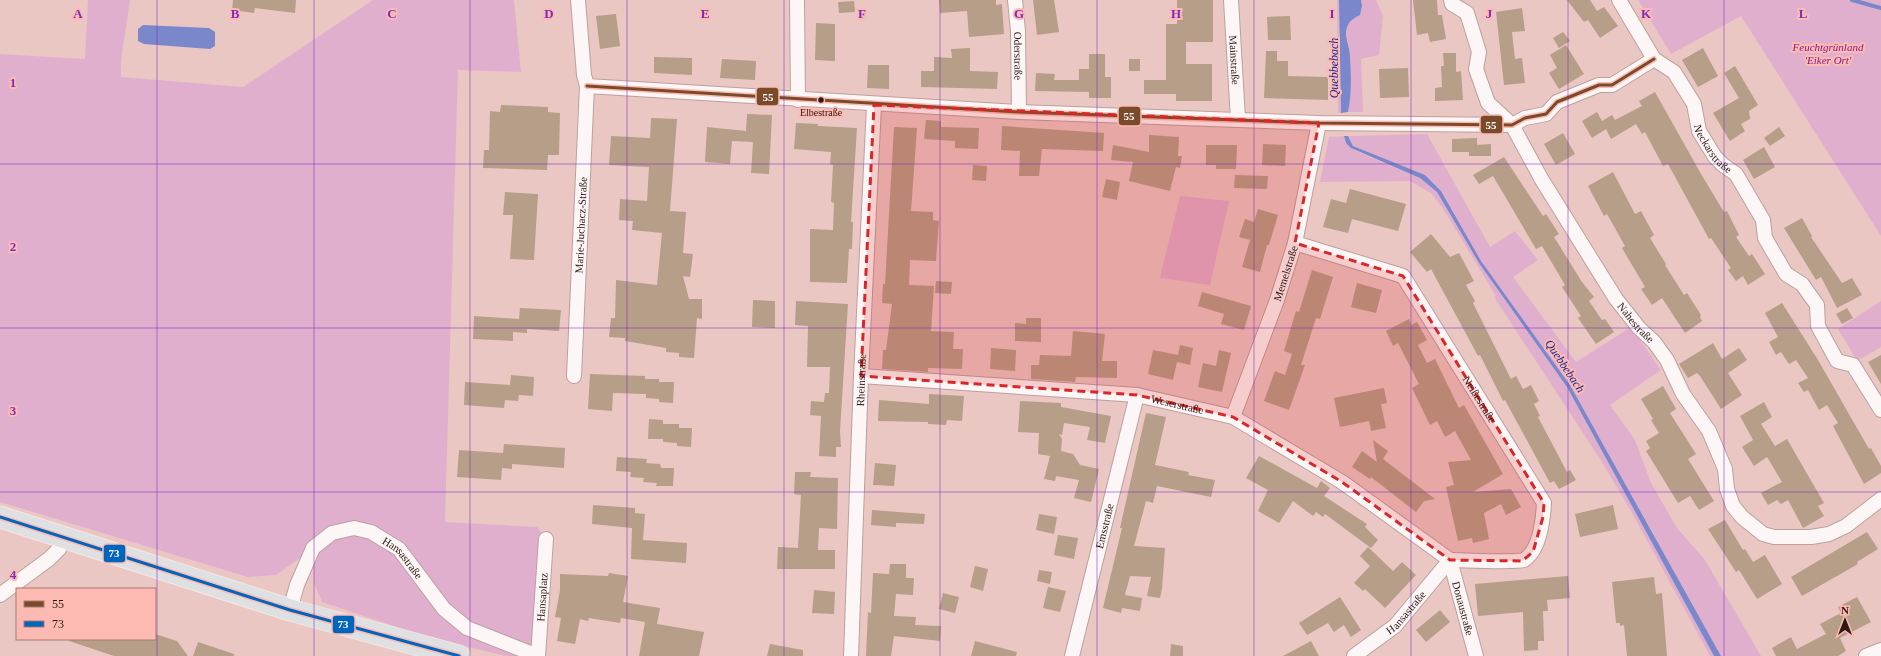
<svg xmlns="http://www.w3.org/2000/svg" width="1881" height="656" font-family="Georgia,serif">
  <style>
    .green { fill: #e1afce }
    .water { fill: #7a87cb }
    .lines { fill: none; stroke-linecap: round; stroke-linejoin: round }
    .stream { stroke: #7a87cb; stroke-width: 4 }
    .building { fill: #b69e88 }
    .street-casing { stroke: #bca09e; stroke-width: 16 }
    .primary-casing { stroke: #f6e6e4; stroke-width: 23 }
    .street { stroke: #fcf7f6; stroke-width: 14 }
    .primary { stroke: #dee0e2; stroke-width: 21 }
    .bus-1-casing { stroke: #fcbab2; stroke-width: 6 }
    .bus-2-casing { stroke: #fcbab2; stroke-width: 6 }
    .bus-1 { stroke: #7a4b2a; stroke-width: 3 }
    .bus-2 { stroke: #0065bd; stroke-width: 3 }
    .marked { fill: #d62828; fill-opacity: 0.2; stroke: #d62828; stroke-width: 3; stroke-dasharray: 8 5; stroke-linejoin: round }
    .grid { fill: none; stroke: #7b2cbf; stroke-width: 1; stroke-opacity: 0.55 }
    .bus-dot { fill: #2f1714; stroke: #fcbab2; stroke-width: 1.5 }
    .labels { text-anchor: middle; stroke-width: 4; stroke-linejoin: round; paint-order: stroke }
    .bus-label { font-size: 10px; fill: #2f1714; stroke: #fcbab2 }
    .park-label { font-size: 11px; font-style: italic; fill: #871c8a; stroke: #fcbab2 }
    .street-label { font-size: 11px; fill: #2f1714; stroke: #fcbab2 }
    .water-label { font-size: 12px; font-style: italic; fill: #14289c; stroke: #fcbab2 }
    .grid-label { font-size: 13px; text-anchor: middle; font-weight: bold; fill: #7b2cbf; stroke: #fcbab2; stroke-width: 4; stroke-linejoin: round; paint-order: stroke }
    .line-badge { stroke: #fcbab2; stroke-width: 1.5 }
    .badge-label { font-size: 11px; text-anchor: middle; font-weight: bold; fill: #fff }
  </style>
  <rect width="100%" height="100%" fill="#ebc7c3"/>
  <path class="green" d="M88 0H130L121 61V77L243 87 373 0H514L521 72 458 70 445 522 537 527 546 539 538 656H506L430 638 322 602 314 583 313 549 276 575 248 577 0 502V54L85 59Z
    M1337 0H1339C1340 15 1339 29 1339 44 1339 67 1341 90 1341 113H1338Z
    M1361 0H1376L1383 16 1379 55 1361 59 1363 112H1348C1352 94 1351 75 1350 56 1350 47 1346 38 1347 28 1348 16 1365 18 1361 0Z
    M1638 0H1881V236L1741 16 1671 54Z
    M1427 134 1490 247 1515 231 1538 260 1513 277 1576 362 1631 327 1661 370 1610 405 1635 440 1651 483 1677 528 1705 560 1761 656H1721L1570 385 1481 261 1441 191 1425 175 1353 146 1348 136Z
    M1344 136 1346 143 1356 151 1420 178 1437 192 1479 263 1567 387 1714 656H1710L1631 511 1602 462 1494 297 1496 296 1442 207 1431 193 1410 181 1320 182 1329 137Z
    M1180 196 1229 201 1210 285 1160 278Z
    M1881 301V347L1857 361 1838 329Z"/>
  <path class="water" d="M1339 0H1361L1362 6 1360 15C1356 17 1350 20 1348 25 1343 34 1350 47 1350 56 1351 74 1352 94 1348 112L1341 113Z
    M143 25 209 28 215 32V46L210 49 144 44 138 41V29Z
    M1344 136H1348L1353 146 1425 175 1441 191 1481 261 1570 385 1721 656H1714L1567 387 1479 263 1437 192 1420 178 1351 148 1346 143Z"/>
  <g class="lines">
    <path class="stream" d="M1852 0 1881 8"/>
  </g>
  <path class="building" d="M233 0H296L295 13 255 8 254 13 232 10Z
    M939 0H996V5L1002 4 1004 34 969 37 967 11 940 13Z
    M1033 0H1054L1059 32 1037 35Z
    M1177 0H1213V42H1186V64H1212V101H1176V94H1144V80H1166V24H1177Z
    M1413 0H1437L1438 15H1442L1446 39 1430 42 1428 33 1417 35Z
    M1567 0H1590L1597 11 1604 7 1618 26 1600 38 1588 20 1584 22Z
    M854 1 855 12 839 13 838 2Z
    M1522 8 1525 31 1512 32 1515 59 1522 58 1525 83 1504 85 1496 12Z
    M616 14 620 46 600 49 596 16Z
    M1290 16 1291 40H1268L1267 17Z
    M816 23 835 24V61L815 60Z
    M1563 32 1570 41 1559 48 1553 38Z
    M1566 45 1584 74 1559 89 1549 73 1557 68 1550 55Z
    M970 48V71L998 72 997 89 921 87V71H934V57L952 58 951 49Z
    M1703 48 1718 76 1698 87 1682 60Z
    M1266 51H1277V61H1288V76L1328 77V100L1264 98Z
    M1443 53H1456V72L1461 71 1463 100 1435 101V88L1442 87 1441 66H1444Z
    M1089 54H1105V77H1111V98H1089V92L1035 91 1036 73 1055 74 1054 80H1079V69H1089Z
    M654 57 692 58V75L654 73Z
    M722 59 756 61 755 80 720 78Z
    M1129 59H1140V71H1129Z
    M868 65H889V89L867 88Z
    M1735 66 1758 105 1749 111 1750 119 1741 124 1745 131 1730 141 1713 113 1739 98 1724 73Z
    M1408 68 1409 97 1380 98 1379 69Z
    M1655 92 1701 174 1724 212 1727 211 1739 235 1736 237 1749 256 1752 254 1765 274 1748 285 1743 276 1736 281 1728 270 1731 268 1711 238 1709 239 1668 164 1663 166 1645 132 1642 134 1636 124 1611 139 1606 129 1592 138 1582 121 1597 112 1602 121 1612 115 1615 120 1642 106 1639 101Z
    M501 105 548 107V112L560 113 559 155H548L547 170 483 168 484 150H489L490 111 500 112Z
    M747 114 772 115 769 174 751 173 753 142 732 141 730 164 705 162 707 127 746 131Z
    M651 118 677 119 670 211 686 212 683 253 693 254 690 277 683 276 689 299H702V319L697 318 694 358 679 357V353L666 352V348L625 341V338L609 337 611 318H615L616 280 657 285 662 233 632 230 633 221 619 220 620 199 647 201 649 167 609 165 611 136 650 138Z
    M926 120 941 121V127L979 128 978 149 955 148V141L924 139Z
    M796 123 818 124V126L857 128 851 222H853L852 249H849L847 283 810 282V229L833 230 834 203 831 202 833 165 830 164 831 152 794 149Z
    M1002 126 1104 133 1103 151 1042 149 1039 176H1019L1020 151 1001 150Z
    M894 127 917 128 911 211 933 212V220L939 221 936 261 910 260 909 285 934 286 931 331 954 332 953 349H963L962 369 928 368V372L882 369 883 350H886L892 304 882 303 883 284H885Z
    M1779 127 1785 136 1770 146 1764 138Z
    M1563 133 1575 154 1556 165 1544 144Z
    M1149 135 1179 137 1178 156H1182L1180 168 1176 167 1170 191 1129 181 1133 162 1111 160 1113 145 1149 152Z
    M1477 138V145L1491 144V156H1469V152H1452V139Z
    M1263 144 1286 145 1285 166 1262 165Z
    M1206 145H1237L1236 169H1216V165H1206Z
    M1764 147 1775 167 1754 179 1743 160Z
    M1504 157 1543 216 1546 214 1559 234 1554 237 1582 282 1594 297 1589 301 1602 320 1605 319 1614 332 1596 344 1578 318 1581 316 1562 287 1565 285 1542 246 1536 249 1493 176 1479 184 1473 175Z
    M973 165 987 166 986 181 972 180Z
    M1613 172 1635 214 1641 211 1654 235 1650 238 1666 264 1665 265 1684 295 1687 293 1701 315 1700 317 1702 321 1685 333 1662 298 1652 305 1641 289 1645 287 1622 248 1625 246 1607 214 1604 216 1588 186Z
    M1235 175 1268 176 1267 189 1234 188Z
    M1106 179 1120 182 1117 200 1102 197Z
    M1350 189 1406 204 1398 231 1352 219 1348 233 1323 227 1331 199 1346 203Z
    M505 192 538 194 534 260 510 259 513 215H503Z
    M1258 209 1278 215 1269 245H1267L1260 272 1242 267 1250 240 1239 237 1245 219 1254 222Z
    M1802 218 1812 236 1811 237 1842 283 1852 278 1862 295 1837 308 1821 277 1816 280 1784 228Z
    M1431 234 1450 257 1459 253 1474 281 1466 285 1475 301 1473 303 1511 379 1516 376 1523 389 1531 385 1539 401 1534 404 1540 416 1538 417 1567 472 1570 470 1576 480 1559 489 1554 481 1550 483 1505 400 1503 401 1480 355 1478 356 1431 269 1427 272 1410 252Z
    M1312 270 1333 277 1320 319 1316 318 1301 365H1305L1289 410 1264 401 1275 371 1285 375 1292 354 1284 351 1296 311 1299 312Z
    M936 281 952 282 951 294 935 293Z
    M1357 283 1382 290 1376 313 1351 307Z
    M1202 292 1251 306 1244 330 1221 324 1224 314 1198 306Z
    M753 300 775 301V328L752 327Z
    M796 301 848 304 840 431 841 447H836V457L819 456 821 416 810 415 811 401 824 402 825 393H829L830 367H807L808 326 795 325Z
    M1782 303 1818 360 1869 449 1871 448 1881 466V473L1864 484 1833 426 1838 423 1827 405 1819 410 1808 390 1804 392 1798 383 1808 378 1796 360 1789 364 1781 352 1776 355 1769 342 1778 337 1765 313Z
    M520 308 561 310 559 331 527 329V333L513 332V341L473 339 474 316 519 319Z
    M1847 308 1853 318 1842 324 1836 314Z
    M1026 318H1041V342L1015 341V323L1026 324Z
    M1409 319 1411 325 1417 322 1427 340 1418 345 1427 363 1435 359 1459 408 1464 405 1503 474 1473 492 1511 489 1521 507 1506 515 1501 504 1484 513 1489 539 1473 543 1472 538 1458 541 1446 487 1454 485 1448 462 1471 460 1455 431 1445 437 1437 421 1430 425 1412 388 1419 384 1398 343 1393 346 1386 331Z
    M1073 331 1105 334 1102 361H1117V378L1076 377 1075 382 1031 379V365H1039L1040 355 1071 356Z
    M1713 343 1722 359 1739 348 1747 360 1728 373 1742 395 1721 409 1700 376 1697 373 1688 378 1679 364Z
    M1180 345 1193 348 1190 365 1177 362 1173 380 1148 374 1153 350 1178 355Z
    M991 348 1016 350 1015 371 990 369Z
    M1219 350 1231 353 1222 392 1198 387 1203 363 1216 366Z
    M1881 355V384L1868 362Z
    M590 374 645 376V379H659V382H674L673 403 659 402V399L646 398V394L613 393 612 411 588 409Z
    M511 375 534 377 533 396 519 395 518 401 505 400 504 408 464 405 465 382 510 385Z
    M1663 386 1676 409 1670 413 1696 454 1688 459 1714 501 1699 510 1690 496 1678 503 1646 451 1650 448 1646 441 1659 433 1651 420 1653 419 1641 399Z
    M1384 388 1387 403 1381 404 1386 428 1371 431 1369 421 1340 427 1334 398Z
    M929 394 964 396 962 421 947 420 946 425 928 424V422L878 421 879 400 929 404Z
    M1020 401 1061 403V407L1111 416 1105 443 1087 440 1090 427 1064 423 1062 435 1059 434 1062 439 1061 451 1073 454 1080 465 1099 469 1091 502 1074 498 1079 480 1056 476 1055 481 1044 479 1050 456 1038 454 1039 433 1018 432Z
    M1764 402 1772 417 1761 424 1775 446 1787 439 1824 503 1818 506 1824 516 1803 528 1788 500 1781 504 1777 500 1768 505 1761 493 1782 482 1767 457 1754 466 1742 447 1753 440 1740 416Z
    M1146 413 1166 417 1155 465 1189 472 1188 475 1215 480 1211 497 1157 486 1153 503 1146 501 1134 546 1165 548 1162 589 1160 598 1147 596 1151 577 1130 576 1125 595 1142 598 1140 611 1122 608 1121 613 1103 608 1122 528H1120Z
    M649 419 663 420V424H679V428H692L691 447 677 446V443L663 442V439H648Z
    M1373 440 1388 451 1383 459 1435 499 1424 501 1416 512 1371 477 1370 479 1352 467 1362 451 1377 462Z
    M504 444 565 448 564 468 512 464V469L502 468 501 480 457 477 459 450 503 453Z
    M1259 456 1317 488 1321 481 1330 488 1324 496 1367 524 1365 527 1378 540 1371 548 1325 514 1323 517 1316 512 1313 516 1293 501 1279 523 1258 511 1268 490 1246 478Z
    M617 457 647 459 646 463 660 464 661 468H674L673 486H656L657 483 643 482 644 478 630 477 631 472 616 471Z
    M875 463 896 465 894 486 873 485Z
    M795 472H811L810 477 838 478 837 529 819 528 818 550H835V569H777L778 547 798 548 801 495 794 494Z
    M593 505 635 508V513L645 514 643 540 687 543 686 563 631 559 632 528 592 524Z
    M1613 505 1618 529 1580 537 1575 514Z
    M872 510 925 514 924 524 896 523V527L871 525Z
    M1039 514 1057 517 1054 534 1036 530Z
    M1725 520 1743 550 1745 549 1753 562 1765 555 1782 584 1757 599 1739 570 1736 572 1708 529Z
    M1867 532 1878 549 1857 562 1858 564 1802 596 1791 577Z
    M1058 535 1078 538 1074 559 1054 555Z
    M1368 547 1393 571 1402 562 1416 575 1385 608 1365 589 1363 591 1354 583 1370 566 1360 556Z
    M890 564H906V578H914L913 595 896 594 894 616 916 617 915 625 941 626 940 641 894 636 891 656H866L868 612 871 613 873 573 889 574Z
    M975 566 988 569 983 591 970 587Z
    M1039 570 1052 572 1050 584 1037 581Z
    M609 573 628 576 623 602 660 608 657 624 704 632 699 656H639L645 622 621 618 620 623 589 618 588 621 580 619 575 644 557 641 561 618 555 617 560 590V574L608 576Z
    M1568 576 1570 598 1547 600 1548 611H1543L1544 641H1538V650L1524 651 1523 612 1478 616 1475 584Z
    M1654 577 1656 594 1662 593 1667 656H1627L1624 625 1620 626V623H1616L1612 582Z
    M1048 587 1066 591 1060 612 1043 608Z
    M814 590 835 592 834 614 812 613Z
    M943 593 959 597 955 613 939 609Z
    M1340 597 1361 630 1351 637 1344 625 1334 632 1328 623 1307 635 1299 623Z
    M1857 597 1871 622 1840 638 1846 651 1838 656H1776L1772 648 1791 637 1797 649 1826 634 1820 624 1841 613 1838 607Z
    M1440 610 1450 622 1426 642 1416 630Z
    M155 634 177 641 188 656H114L69 641 70 639H155Z
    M975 641 1017 652 1016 656H971Z
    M1311 641 1319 656H1283Z
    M198 642 234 654V656H193Z
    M770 644 803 650V656H767Z
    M1171 644 1183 646V656H1170Z"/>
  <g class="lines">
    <g class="street-casing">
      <g id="street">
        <path d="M797 0 798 100"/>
        <path id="s1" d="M1015 0 1018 31 1019 112"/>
        <path id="s2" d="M1231 0 1238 119"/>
        <path id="s3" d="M1451 0 1452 4 1467 13 1479 52 1476 69 1488 103 1512 125 1542 180 1616 299 1639 328 1654 342 1667 360 1683 394 1709 431 1725 469 1727 489 1733 506 1742 517 1763 534 1774 537H1811L1829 534 1846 526 1881 499"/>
        <path id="s4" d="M1619 0 1654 59 1674 72 1694 104 1699 131 1715 157 1723 165 1736 174 1763 220 1765 238 1786 274 1802 284 1817 305 1818 326 1837 361 1853 365 1881 410"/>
        <path d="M587 86 1019 112 1319 123 1512 125 1525 118 1546 114 1557 102 1599 85H1612L1654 59"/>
        <path id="s5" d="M1295 243 1403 276 1544 503C1543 521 1540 550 1524 560 1517 563 1462 560 1450 560"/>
        <path id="s6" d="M574 376 587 86 584 75 578 0"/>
        <path id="s7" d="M861 376 1137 395 1233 417 1342 482 1450 560"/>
        <path id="s8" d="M1233 417 1277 300 1295 243 1319 123"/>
        <path id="s9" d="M1450 560 1476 656"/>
        <path d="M0 595 49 559 59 549 64 537"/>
        <path id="s10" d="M290 610 297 585 313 548 332 533 354 528 371 532 399 549 444 609 467 628 538 656"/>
        <path id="s11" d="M538 656 546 539"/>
        <path id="s12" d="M851 656 861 376 874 105"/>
        <path id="s13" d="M1072 656 1137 395"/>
        <path id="s14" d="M1354 656 1395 626 1450 560"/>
        <path d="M1866 656 1881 650"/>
      </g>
    </g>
    <g class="primary-casing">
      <path id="primary" d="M0 517 290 610 459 656"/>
    </g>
    <use href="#street" class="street"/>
    <use href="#primary" class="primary"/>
    <g class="bus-1-casing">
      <path id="bus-1" d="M587 86 1019 112 1319 123 1512 125 1525 118 1546 114 1557 102 1599 85H1612L1654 59"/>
    </g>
    <g class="bus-2-casing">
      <path id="bus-2" d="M0 517 290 610 459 656"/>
    </g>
    <use href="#bus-1" class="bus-1"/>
    <use href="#bus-2" class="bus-2"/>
  </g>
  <path class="marked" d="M874 105 1319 123 1295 243 1403 276 1544 503 1543 517 1533 552 1522 561 1450 560 1342 482 1233 417 1137 395 861 376Z"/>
  <path class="grid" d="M157 0V656M314 0V656M470 0V656M627 0V656M784 0V656M940 0V656M1097 0V656M1254 0V656M1411 0V656M1568 0V656M1724 0V656M0 164H1881M0 328H1881M0 492H1881"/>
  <circle class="bus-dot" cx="821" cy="100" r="3.5"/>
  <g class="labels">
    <g class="bus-label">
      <text x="821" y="116">Elbestraße</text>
    </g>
    <g class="park-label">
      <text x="1828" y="51">Feuchtgrünland<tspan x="1828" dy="13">'Eiker Ort'</tspan></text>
    </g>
    <g class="street-label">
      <text dy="4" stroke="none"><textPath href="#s1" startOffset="56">Oderstraße</textPath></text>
      <text dy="4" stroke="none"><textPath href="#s2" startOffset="60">Mainstraße</textPath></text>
      <text dy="4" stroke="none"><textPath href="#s4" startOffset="180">Neckarstraße</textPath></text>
      <text dy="4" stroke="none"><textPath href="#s6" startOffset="151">Marie-Juchacz-Straße</textPath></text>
      <text dy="4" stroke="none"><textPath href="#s8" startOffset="153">Memelstraße</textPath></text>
      <text dy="4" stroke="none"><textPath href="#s3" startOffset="382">Nahestraße</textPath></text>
      <text dy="4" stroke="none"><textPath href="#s12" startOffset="276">Rheinstraße</textPath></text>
      <text dy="4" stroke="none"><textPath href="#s5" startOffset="258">Neißestraße</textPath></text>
      <text dy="4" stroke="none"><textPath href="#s7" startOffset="318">Weserstraße</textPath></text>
      <text dy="4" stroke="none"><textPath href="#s13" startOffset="134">Emsstraße</textPath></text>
      <text dy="4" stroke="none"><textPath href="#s10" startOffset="172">Hansastraße</textPath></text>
      <text dy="4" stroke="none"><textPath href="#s11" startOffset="59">Hansaplatz</textPath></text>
      <text dy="4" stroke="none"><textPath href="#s9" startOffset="50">Donaustraße</textPath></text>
      <text dy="4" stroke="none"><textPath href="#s14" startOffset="68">Hansastraße</textPath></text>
    </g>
    <g class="water-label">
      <text transform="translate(1334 68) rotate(-90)" y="4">Quebbebach</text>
      <text transform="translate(1565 366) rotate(56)" y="4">Quebbebach</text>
    </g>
  </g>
  <g class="grid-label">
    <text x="78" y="18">A</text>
    <text x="235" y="18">B</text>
    <text x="392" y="18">C</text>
    <text x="549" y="18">D</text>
    <text x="705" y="18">E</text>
    <text x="862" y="18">F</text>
    <text x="1019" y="18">G</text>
    <text x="1176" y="18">H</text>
    <text x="1332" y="18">I</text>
    <text x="1489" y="18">J</text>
    <text x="1646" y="18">K</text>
    <text x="1803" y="18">L</text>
    <text x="13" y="87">1</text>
    <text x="13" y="251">2</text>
    <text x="13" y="415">3</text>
    <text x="13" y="579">4</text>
  </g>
  <g class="line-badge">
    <rect x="756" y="87" width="23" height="19" rx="4" fill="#7a4b2a"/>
    <rect x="1118" y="106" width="23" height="20" rx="4" fill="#7a4b2a"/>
    <rect x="1480" y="115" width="23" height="19" rx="4" fill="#7a4b2a"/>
    <rect x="103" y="544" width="23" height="19" rx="4" fill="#0065bd"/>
    <rect x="332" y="615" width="23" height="19" rx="4" fill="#0065bd"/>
  </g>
  <g class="badge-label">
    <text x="768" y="101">55</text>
    <text x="1129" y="120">55</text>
    <text x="1491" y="129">55</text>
    <text x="114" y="557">73</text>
    <text x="343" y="628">73</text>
  </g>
  <rect x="16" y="588" width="140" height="52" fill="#fcbab2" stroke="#aa7973"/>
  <rect x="24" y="601" width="20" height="6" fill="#7a4b2a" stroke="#aa7973"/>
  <text x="52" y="608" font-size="12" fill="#2f1714">55</text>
  <rect x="24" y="621" width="20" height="6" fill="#0065bd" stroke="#aa7973"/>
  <text x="52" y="628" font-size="12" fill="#2f1714">73</text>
  <g transform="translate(1845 620)" stroke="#fcbab2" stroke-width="3" paint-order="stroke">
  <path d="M0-3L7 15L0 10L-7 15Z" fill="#2f1714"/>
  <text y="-6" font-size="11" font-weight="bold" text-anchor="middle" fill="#2f1714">N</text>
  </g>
</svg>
